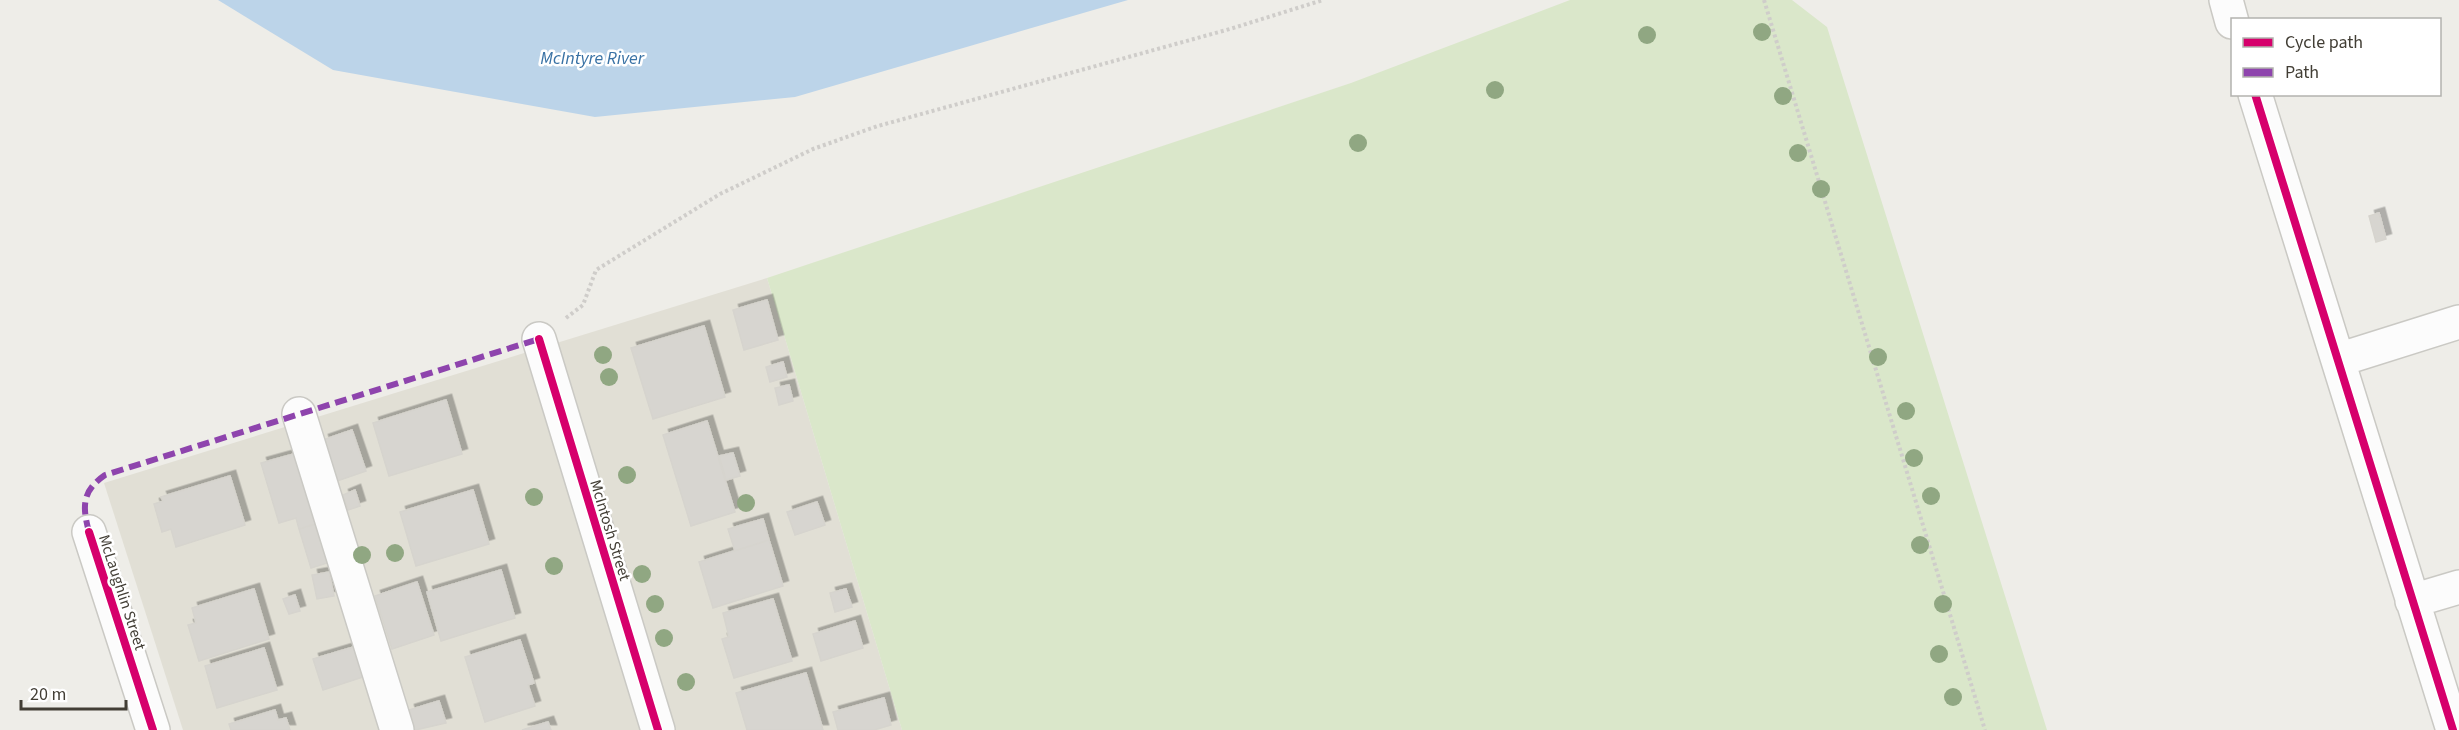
<svg xmlns="http://www.w3.org/2000/svg" width="2459" height="730" font-family="'Source Sans 3',sans-serif">
  <style>
    .residential { fill: #e1dfd5 }
    .green { fill: #dae7ca }
    .water { fill: #bcd4e9 }
    .building { fill: #d7d5d0; stroke: #d6d4ce; stroke-width: 1.5; filter: url(#shadow) }
    .lines { fill: none; stroke-linecap: round; stroke-linejoin: round }
    .minor-casing { stroke: #cac9c4; stroke-width: 36 }
    .path { stroke: #cfcdca; stroke-width: 4; stroke-dasharray: 3 3; stroke-linecap: butt }
    .minor { stroke: #fcfcfc; stroke-width: 33 }
    .quiet { stroke: #8e44ad; stroke-width: 6; stroke-dasharray: 12 6; stroke-linecap: butt }
    .cycleway-casing { stroke: #fff; stroke-width: 11 }
    .cycleway { stroke: #d6006c; stroke-width: 8 }
    .tree { fill: #90a782 }
    .labels { text-anchor: middle; stroke-width: 5; stroke-linejoin: round; paint-order: stroke }
    .street-label { font-size: 16px; fill: #423e35; stroke: #fff }
    .water-label { font-size: 18px; font-style: italic; fill: #3871a4; stroke: #fff }
  </style>
  <defs>
    <filter id="shadow"><feDropShadow dx="5.5" dy="-5.5" stdDeviation="0" flood-color="#0004"/></filter>
  </defs>
  <rect width="100%" height="100%" fill="#eeede8"/>
  <path class="residential" d="M767 278 902 730H183L104 483Z"/>
  <path class="green" d="M1570 0H1792L1827 27 2047 730H902L767 278 1351 83Z"/>
  <path class="water" d="M218 0H1128L795 97 595 117 333 70Z"/>
  <path class="building" d="M2379 213 2386 239 2376 242 2369 216Z
    M767 300 778 340 744 350 733 310Z
    M704 326 725 397 653 419 631 348Z
    M783 362 787 377 770 382 766 367Z
    M789 385 793 401 779 405 775 388Z
    M446 400 462 454 389 476 373 423Z
    M707 421 735 512 691 526 663 435Z
    M352 430 366 471 337 481 323 440Z
    M733 453 740 476 726 480 719 456Z
    M294 454 304 487 308 486 319 523 299 529 296 518 279 523 261 463Z
    M230 476 245 525 176 547 171 529 162 532 154 504 163 501 161 497Z
    M355 490 360 506 348 510 343 495Z
    M473 490 489 544 416 566 400 512Z
    M817 502 825 525 795 535 787 512Z
    M763 519 769 540 735 551 728 529Z
    M319 523 330 562 311 568 299 529Z
    M769 540 783 586 713 608 699 562Z
    M501 570 515 618 441 641 427 592Z
    M329 572 334 596 317 599 312 575Z
    M417 582 434 635 392 649 375 596Z
    M254 589 269 639 199 661 188 625 196 623 192 608Z
    M846 589 852 607 835 612 830 593Z
    M295 595 300 611 289 614 283 599Z
    M773 599 792 661 734 678 722 639 729 637 723 613Z
    M855 621 863 648 821 661 813 634Z
    M520 640 534 683 528 685 535 706 485 722 465 657Z
    M357 646 366 676 323 690 313 659Z
    M264 648 277 690 217 708 205 666Z
    M806 673 823 730H747L736 693Z
    M884 698 891 725 874 730H838L833 712Z
    M439 701 446 723 415 730 409 710Z
    M275 710 278 720 286 718 290 730H231L229 724Z
    M548 722 551 730H522Z"/>
  <g class="lines">
    <g class="minor-casing">
      <path id="minor" d="M2226 0 2232 22
        M2255 94 2453 730
        M539 339 658 730
        M2338 360 2459 322
        M299 414 397 730
        M89 532 153 730
        M2412 601 2459 587"/>
    </g>
    <path class="path" d="M1764 0 1985 730
      M566 318 583 305 596 270 720 194 813 149 878 126 1230 29 1323 0"/>
    <use href="#minor" class="minor"/>
    <path class="quiet" d="M89 532C82 506 82 491 105 475L539 339"/>
    <g class="cycleway-casing">
      <path id="cycleway" d="M2255 94 2453 730
        M539 339 658 730
        M89 532 153 730"/>
    </g>
    <use href="#cycleway" class="cycleway"/>
  </g>
  <g class="tree">
    <circle cx="1762" cy="32" r="9"/>
    <circle cx="1647" cy="35" r="9"/>
    <circle cx="1495" cy="90" r="9"/>
    <circle cx="1783" cy="96" r="9"/>
    <circle cx="1358" cy="143" r="9"/>
    <circle cx="1798" cy="153" r="9"/>
    <circle cx="1821" cy="189" r="9"/>
    <circle cx="603" cy="355" r="9"/>
    <circle cx="1878" cy="357" r="9"/>
    <circle cx="609" cy="377" r="9"/>
    <circle cx="1906" cy="411" r="9"/>
    <circle cx="1914" cy="458" r="9"/>
    <circle cx="627" cy="475" r="9"/>
    <circle cx="1931" cy="496" r="9"/>
    <circle cx="534" cy="497" r="9"/>
    <circle cx="746" cy="503" r="9"/>
    <circle cx="1920" cy="545" r="9"/>
    <circle cx="395" cy="553" r="9"/>
    <circle cx="362" cy="555" r="9"/>
    <circle cx="554" cy="566" r="9"/>
    <circle cx="642" cy="574" r="9"/>
    <circle cx="655" cy="604" r="9"/>
    <circle cx="1943" cy="604" r="9"/>
    <circle cx="664" cy="638" r="9"/>
    <circle cx="1939" cy="654" r="9"/>
    <circle cx="686" cy="682" r="9"/>
    <circle cx="1953" cy="697" r="9"/>
  </g>
  <g class="labels">
    <g class="street-label">
      <text transform="translate(611 530) rotate(73)" y="6">McIntosh Street</text>
      <text transform="translate(123 592) rotate(72)" y="6">McLaughlin Street</text>
    </g>
    <g class="water-label">
      <text x="592" y="64">McIntyre River</text>
    </g>
  </g>
  <rect x="2231" y="18" width="210" height="78" fill="#ffffff" stroke="#b3b2ae" stroke-width="1.5"/>
  <rect x="2243" y="38" width="30" height="9" fill="#d6006c" stroke="#b3b2ae" stroke-width="1.5"/>
  <text x="2285" y="48" font-size="18" fill="#423e35">Cycle path</text>
  <rect x="2243" y="68" width="30" height="9" fill="#8e44ad" stroke="#b3b2ae" stroke-width="1.5"/>
  <text x="2285" y="78" font-size="18" fill="#423e35">Path</text>
  <path d="M21 700v9h105v-9" fill="none" stroke="#423e35" stroke-width="3"/>
  <text x="30" y="700" font-size="18" fill="#423e35" stroke="#ffffff" stroke-width="4.5" paint-order="stroke">20 m</text>
</svg>
